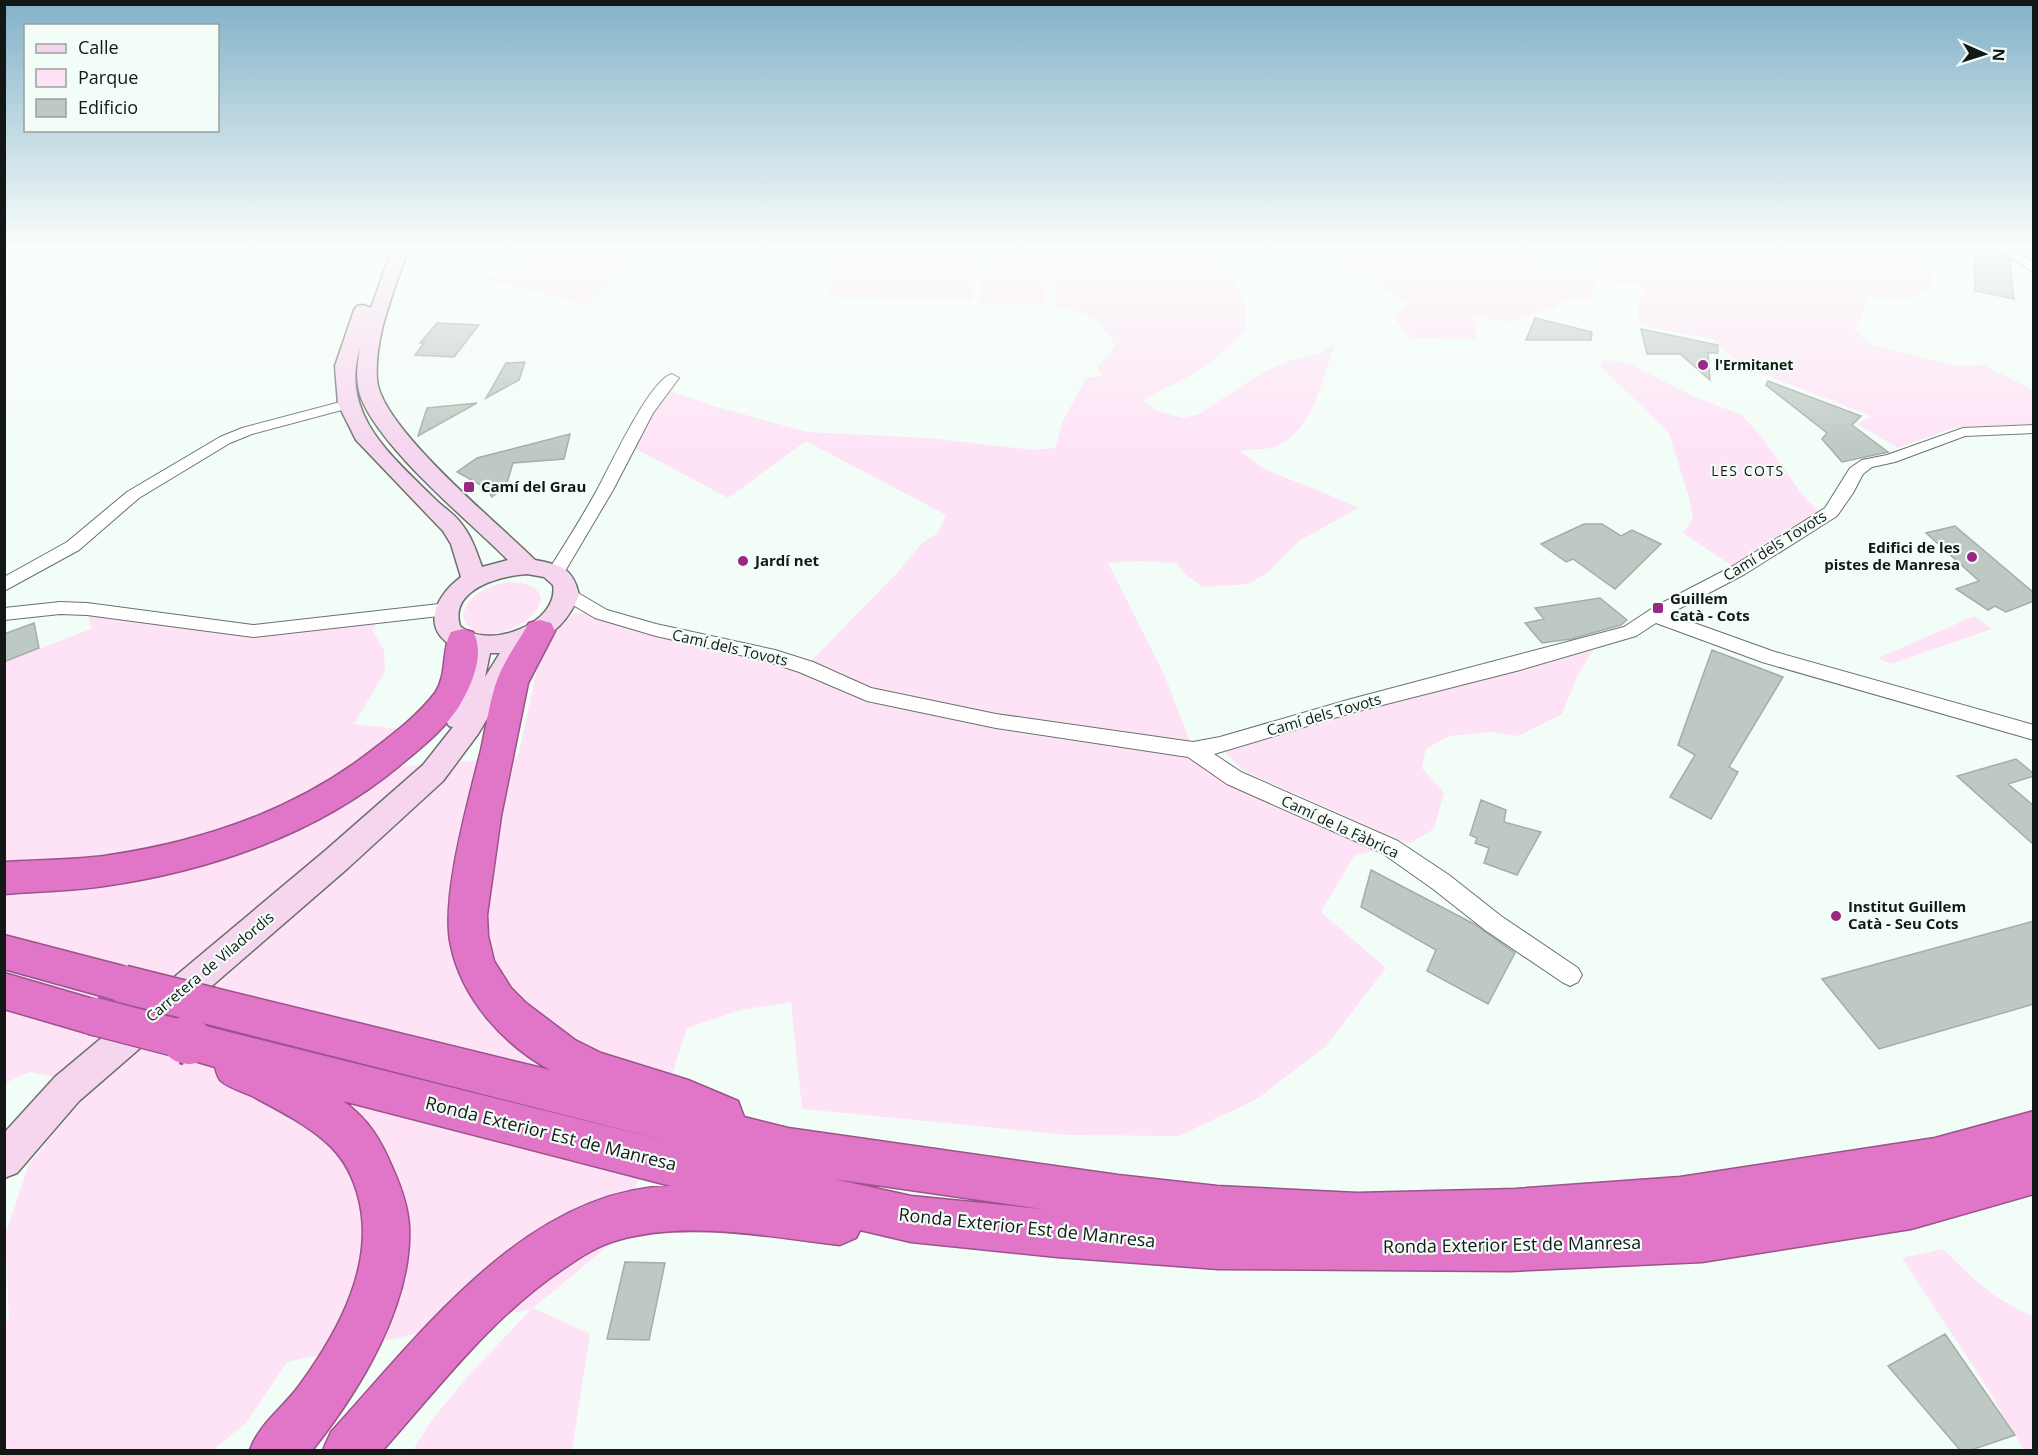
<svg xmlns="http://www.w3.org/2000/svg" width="2038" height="1455" font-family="'Open Sans',sans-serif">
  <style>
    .green { fill: #fee3f6 }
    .building { fill: #bfc9c3; stroke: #a4ada7; stroke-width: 1.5 }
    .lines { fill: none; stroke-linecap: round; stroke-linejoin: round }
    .street-casing { stroke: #69726c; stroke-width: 2 }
    .secondary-casing { stroke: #69726c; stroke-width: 3 }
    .highway-casing { stroke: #995489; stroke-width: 3 }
    .street { fill: #fff; fill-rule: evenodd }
    .secondary { fill: #f6d6ee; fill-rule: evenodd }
    .highway { fill: #e175c8; fill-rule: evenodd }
    .highway-bridge-far1-casing { stroke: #995489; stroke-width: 40; stroke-linecap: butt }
    .highway-bridge-casing { stroke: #995489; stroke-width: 50; stroke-linecap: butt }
    .highway-bridge-far1 { stroke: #e175c8; stroke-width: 37 }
    .highway-bridge { stroke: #e175c8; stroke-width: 46 }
    .poi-dot { fill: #992784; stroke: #f3fdf7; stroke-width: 2 }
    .labels { text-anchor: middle; stroke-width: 4.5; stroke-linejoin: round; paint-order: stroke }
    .far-poi-label { font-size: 14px; font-weight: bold; fill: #131715; stroke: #f3fdf7; text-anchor: start }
    .far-neighbourhood-label { font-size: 14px; letter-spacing: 1.5px; fill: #131715; stroke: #f3fdf7 }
    .poi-label { font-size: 15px; font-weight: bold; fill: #131715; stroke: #f3fdf7; text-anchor: start }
    .street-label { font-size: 15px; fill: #131715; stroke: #f3fdf7 }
    .near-street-label { font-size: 18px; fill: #131715; stroke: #f3fdf7 }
  </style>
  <rect width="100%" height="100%" fill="#f3fdf7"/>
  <path class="green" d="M537 246H651L596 294 590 305 480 278C504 272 525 271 537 246Z
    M842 246H979L972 300 826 297Z
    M1038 246H1208L1238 284 1247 308 1245 331C1229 347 1213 362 1193 374 1177 384 1158 389 1143 401L1158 411 1182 418 1199 414 1262 373 1288 361 1321 353 1335 344C1322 378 1314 429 1277 446 1267 451 1251 448 1240 451L1266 470 1327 494 1358 508 1299 541 1267 573 1248 584 1203 587 1185 574 1176 563 1138 561 1108 563 1165 676 1193 750 1390 847 1354 856 1321 912 1386 968 1326 1046 1257 1099 1179 1136 1068 1135 802 1109 791 1002 740 1010 687 1028 620 1236 533 1308 590 1334 572 1450H413L432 1420 463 1382 531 1309 287 1362 246 1423 213 1450H5L4 1326 9 1317 5 1236 29 1164 93 1086 30 1072 5 1083V662L91 629 87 609 232 630 383 616 372 630 384 650 385 672 354 724 418 731 375 769 518 757 545 633 575 613 601 614 806 666 897 573 922 543 938 533 946 515 806 441 728 498 629 445 662 388 714 406 807 432 927 438 1034 450 1055 448 1063 421 1086 378 1102 376 1097 366 1110 355 1115 345C1104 323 1082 308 1056 308L1057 290 1049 248Z
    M1293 246H1447L1448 250 1528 247 1534 260 1548 274 1593 271 1584 253 1589 246H1949L1960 254 1915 252 1926 257 1935 282C1918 304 1892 299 1867 297L1862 318 1855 328 1863 338 1875 346 1958 366 1983 365 2033 390V424L1952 428 1898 448 1857 424 1871 416 1753 370 1737 361 1712 339 1641 325C1635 307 1637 303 1647 287L1599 280 1588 301C1572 298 1562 297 1552 310 1538 310 1526 319 1511 321 1500 323 1485 318 1474 316L1478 340 1411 338 1397 323 1394 314 1410 304 1382 288 1378 282 1345 271Z
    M985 249 1048 250 1045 304 978 303Z
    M1603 360 1617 361 1634 366 1691 395 1742 415 1764 440 1801 493 1823 517 1739 570 1683 533 1693 518 1688 494 1669 433 1601 367Z
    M513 582C591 590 481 669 463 616 468 592 492 584 513 582Z
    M1974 616 1992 629 1891 664 1878 658Z
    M1598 642 1578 675 1562 714 1518 736 1490 732 1449 736 1426 749 1422 768 1444 793 1434 829 1409 844 1242 770 1226 753 1234 740Z
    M1943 1249C1974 1279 1992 1299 2033 1316V1450H2024L1981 1378 1902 1258Z"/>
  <path class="building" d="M1974 246H1989L2010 260 2014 299 1975 291Z
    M1535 318 1592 332 1591 340H1526Z
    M437 323 479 325 454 357 415 355 424 343H420Z
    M1641 329 1718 345V353H1708L1710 380 1680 354H1647Z
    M525 362 519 380 486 398 506 363Z
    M1768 381 1861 416 1852 425 1888 452 1842 462 1822 439 1827 433 1766 385Z
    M477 403 418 436 427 408Z
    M570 434 564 459 513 463 506 486 492 497 486 488 457 472 477 458Z
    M1584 524H1602L1621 536 1632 530 1661 544 1615 589 1573 559 1566 562 1541 544Z
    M1955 526 2034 593V601L2006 612 1995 606 1988 610 1956 589 1979 581 1926 533Z
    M1600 598 1627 620 1621 625 1571 639 1542 643 1525 623 1544 619 1535 608Z
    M34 623 39 648 4 662V634Z
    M1712 650 1783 677 1729 767 1738 772 1711 819 1670 797 1695 755 1678 745Z
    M2016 759 2034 774V776L2008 784 2034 806V845L1957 776Z
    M1481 800 1506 810 1504 822 1541 832 1517 875 1484 863 1489 848 1475 843 1477 838 1470 835Z
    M1371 870 1474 924 1515 953 1488 1004 1427 971 1436 950 1361 907Z
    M2034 921V1004L1879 1049 1822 979Z
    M625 1262 665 1263 649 1340 607 1339Z
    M1945 1334 2015 1435 1971 1450H1960L1888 1366Z"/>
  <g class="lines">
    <g class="street-casing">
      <path id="street" d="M1991 246H2005L2034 262V272Z
        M672 374 679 378 653 413 613 490 561 578H549L546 574C564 546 581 519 597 490 610 467 649 380 672 374Z
        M348 400 353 401 355 404 353 407 252 434 230 443 139 498 79 550 4 591V577L67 542 127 492 220 437 242 428Z
        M2034 425V433L1965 436 1895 462 1872 467 1863 474 1853 493 1837 516 1745 574 1669 614 1775 652 2034 725V740L1762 662 1656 623 1636 636 1520 670 1351 713 1214 754 1241 772 1398 841 1449 875 1501 916 1578 968 1582 975 1578 982 1570 986 1562 982 1485 930 1433 889 1382 853 1227 784 1188 757 996 728 867 701 799 672 766 661 656 636 595 618 561 598 558 594 561 590H573L607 610 656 624 775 650 813 662 871 688 996 714 1193 742 1220 737 1351 699 1624 627 1656 606 1733 566 1825 508 1850 468 1862 460 1887 455 1963 428Z
        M60 602 87 603 253 625 448 603 454 605 457 609 454 613 448 615 253 637 87 615 60 614 4 620V608Z"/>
    </g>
    <g class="secondary-casing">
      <path id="secondary" d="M393 246H409C396 288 374 334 377 379 379 426 499 524 535 560 560 565 573 567 579 595 569 620 553 636 527 646L529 648 478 734 443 781 348 868 79 1101 17 1173 4 1178V1133L55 1077 326 850 423 765 453 727 449 726 445 719 454 702 465 651C420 637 430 600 461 577L451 544 443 531 356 440 338 404 335 366 354 310 357 306 363 305 371 308ZM360 348C357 365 355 381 361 398 382 450 467 519 508 560L482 567C476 550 471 535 460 522 453 513 443 507 436 500 393 457 339 415 360 348ZM527 574 544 577 553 585C560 624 487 651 460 626 449 589 500 576 527 574ZM490 653H500L485 677Z"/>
    </g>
    <g class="highway-casing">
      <path id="highway" d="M540 620 551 623 555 631 528 683 501 816 487 915 488 936 494 961 511 988 526 1003 575 1040 601 1053 688 1080 738 1101 744 1117 788 1128 1118 1175 1217 1186 1357 1193 1515 1189 1680 1177 1935 1138 2034 1111V1194L1911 1229 1702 1262 1510 1271 1218 1269 1057 1257 911 1242 860 1230 856 1238 840 1245C771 1237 686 1220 618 1240 599 1245 582 1256 566 1267 493 1315 440 1386 383 1450H323L331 1432C420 1335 526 1190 671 1186L343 1101C369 1120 381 1140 393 1169 401 1187 408 1206 409 1226 413 1303 360 1390 314 1448L311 1450H250C259 1424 283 1408 299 1386 339 1331 378 1261 357 1192 351 1172 342 1156 326 1142 304 1123 278 1110 252 1096 243 1092 227 1087 220 1080 218 1077 216 1071 215 1067L174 1055 168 1041 174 1027 189 1022 667 1141 211 1025 197 1019 191 1006 197 993 211 987 550 1070C504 1045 462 999 451 946 440 899 469 799 481 750 486 728 489 704 496 683 503 662 518 642 529 623ZM834 1179 1042 1209 911 1196Z
        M462 629 473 632C485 652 473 682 462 701 448 727 422 747 399 766 317 834 210 871 104 886 71 891 38 891 4 894V862C38 860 71 860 104 856 202 842 297 810 375 748 396 732 419 714 435 693 448 674 441 650 451 632Z
        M4 935 123 966 137 971 143 984 137 997 123 1002 4 969Z
        M4 973 107 1003 113 1016 107 1029 93 1035 4 1009Z"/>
    </g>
    <use href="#street" class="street"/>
    <use href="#secondary" class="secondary"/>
    <use href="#highway" class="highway"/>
    <g class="highway-bridge-far1-casing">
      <path id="highway-bridge-far1" d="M123 984 211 1006
        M93 1016 189 1041"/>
    </g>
    <g class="highway-bridge-casing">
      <path id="highway-bridge" d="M185 1040 189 1041"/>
    </g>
    <use href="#highway-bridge-far1" class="highway-bridge-far1"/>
    <use href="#highway-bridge" class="highway-bridge"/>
  </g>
  <linearGradient id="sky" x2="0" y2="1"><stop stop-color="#82b1c8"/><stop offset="0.55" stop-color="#fafefb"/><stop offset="1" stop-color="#fafefb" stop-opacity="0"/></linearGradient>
  <rect width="2038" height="450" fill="url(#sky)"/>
  <g class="poi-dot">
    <circle cx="1703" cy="365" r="6"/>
    <rect x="463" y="481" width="12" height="12" rx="3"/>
    <circle cx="1972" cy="557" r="6"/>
    <circle cx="743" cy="561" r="6"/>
    <rect x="1652" y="602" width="12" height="12" rx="3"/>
    <circle cx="1836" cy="916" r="6"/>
  </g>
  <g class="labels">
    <g class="far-poi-label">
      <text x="1715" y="370">l'Ermitanet</text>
    </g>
    <g class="far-neighbourhood-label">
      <text x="1748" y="476">LES COTS</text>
    </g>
    <g class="poi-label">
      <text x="481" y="492">Camí del Grau</text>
      <text x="1960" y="553" text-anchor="end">Edifici de les<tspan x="1960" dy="17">pistes de Manresa</tspan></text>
      <text x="755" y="566">Jardí net</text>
      <text x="1670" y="604">Guillem<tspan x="1670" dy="17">Catà - Cots</tspan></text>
      <text x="1848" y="912">Institut Guillem<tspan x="1848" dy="17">Catà - Seu Cots</tspan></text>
    </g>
    <g class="street-label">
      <text transform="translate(1775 546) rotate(-32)" y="5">Camí dels Tovots</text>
      <text transform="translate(730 648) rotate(13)" y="5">Camí dels Tovots</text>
      <text transform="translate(1324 715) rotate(-16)" y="5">Camí dels Tovots</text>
      <text transform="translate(1340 827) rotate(25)" y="5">Camí de la Fàbrica</text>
      <text transform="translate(210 967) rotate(-40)" y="5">Carretera de Viladordis</text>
    </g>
    <g class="near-street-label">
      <text transform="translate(551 1134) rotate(14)" y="6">Ronda Exterior Est de Manresa</text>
      <text transform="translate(1027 1228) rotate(6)" y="6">Ronda Exterior Est de Manresa</text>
      <text transform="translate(1512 1245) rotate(-1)" y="6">Ronda Exterior Est de Manresa</text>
    </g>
  </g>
  <rect width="2038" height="1455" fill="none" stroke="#131715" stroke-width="12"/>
  <rect x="24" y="24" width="195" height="108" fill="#f3fdf7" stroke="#99a19d" stroke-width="1.5"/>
  <rect x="36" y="44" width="30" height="9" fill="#f6d6ee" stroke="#99a19d" stroke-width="1.5"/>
  <text x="78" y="54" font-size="18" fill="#131715">Calle</text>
  <rect x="36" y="69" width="30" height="18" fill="#fee3f6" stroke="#99a19d" stroke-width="1.5"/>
  <text x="78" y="84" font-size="18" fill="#131715">Parque</text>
  <rect x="36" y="99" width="30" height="18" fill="#bfc9c3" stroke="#99a19d" stroke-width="1.5"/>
  <text x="78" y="114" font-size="18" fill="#131715">Edificio</text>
  <g transform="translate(1984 54) rotate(93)" stroke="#f3fdf7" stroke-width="4.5" paint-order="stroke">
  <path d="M0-4.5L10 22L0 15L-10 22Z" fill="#131715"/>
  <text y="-9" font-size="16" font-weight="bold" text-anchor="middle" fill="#131715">N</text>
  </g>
</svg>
